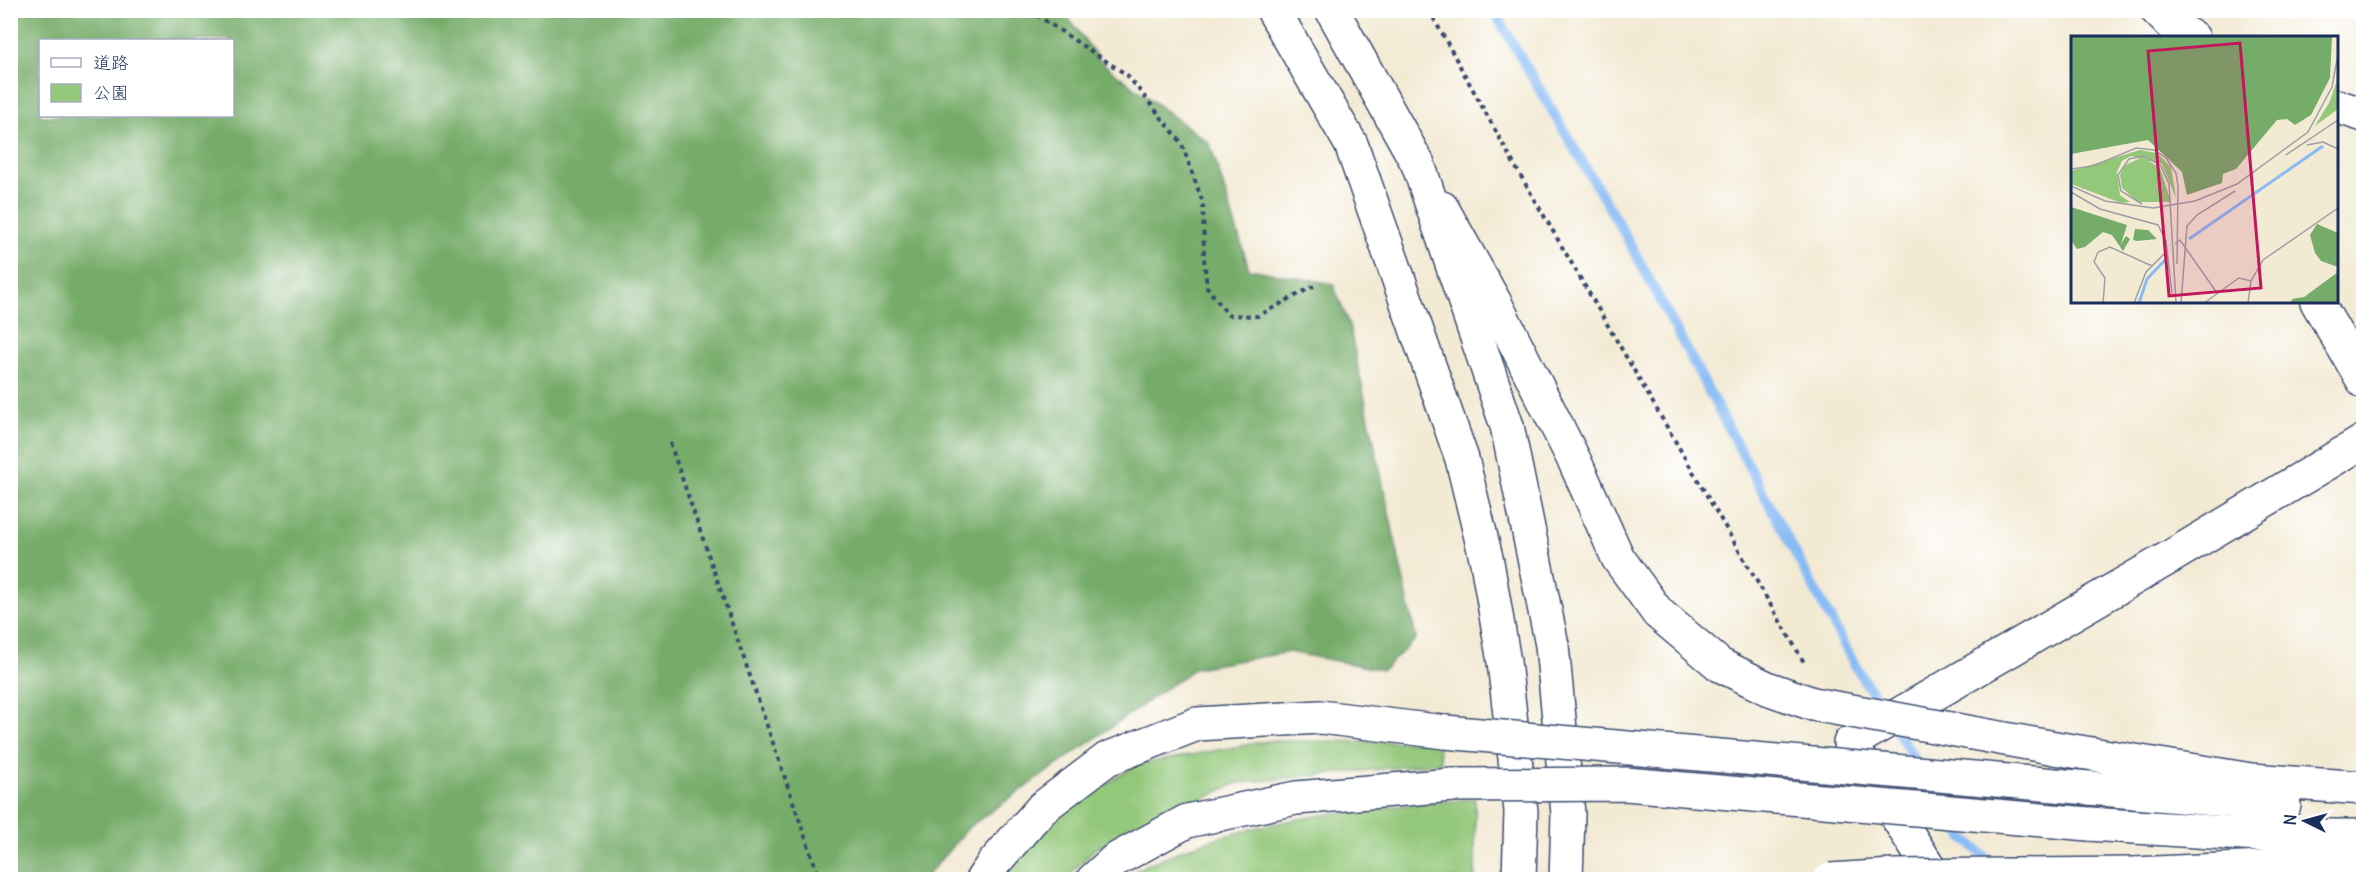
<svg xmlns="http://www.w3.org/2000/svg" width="2374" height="890" font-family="Delius,'Klee One',sans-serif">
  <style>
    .green { fill: #93c779; stroke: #577b6c; stroke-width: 1.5 }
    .forest { fill: #76ac69; stroke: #486e64; stroke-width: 1.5; fill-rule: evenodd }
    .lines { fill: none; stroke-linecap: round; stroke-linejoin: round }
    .stream { stroke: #87bbf5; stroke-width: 10 }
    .minor-casing { stroke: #3b4b70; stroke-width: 36 }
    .tertiary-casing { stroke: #3b4b70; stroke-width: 36 }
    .primary-casing { stroke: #3b4b70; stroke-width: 36 }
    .motorway-casing { stroke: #3b4b70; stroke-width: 36 }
    .path { stroke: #3b4b70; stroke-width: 4; stroke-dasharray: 4.5 4.5; stroke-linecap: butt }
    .minor { stroke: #fff; stroke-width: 33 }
    .tertiary { stroke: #fff; stroke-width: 33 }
    .primary { stroke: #fff; stroke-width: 33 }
    .motorway { stroke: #fff; stroke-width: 33 }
    .primary-bridge-casing { stroke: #3b4b70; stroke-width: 36; stroke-linecap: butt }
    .motorway-bridge-casing { stroke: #3b4b70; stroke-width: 36; stroke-linecap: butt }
    .primary-bridge { stroke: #fff; stroke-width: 33 }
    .motorway-bridge { stroke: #fff; stroke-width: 33 }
    .inset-river { fill: none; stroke: #87bbf5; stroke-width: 3 }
    .inset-road { fill: none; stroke: #9d9fa5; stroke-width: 1.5 }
    .view { fill: #c2185b; fill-opacity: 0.15; stroke: #c2185b; stroke-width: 3 }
    .inset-edge { fill: none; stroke: #1b2f5e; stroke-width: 3 }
  </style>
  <rect width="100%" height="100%" fill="#fff"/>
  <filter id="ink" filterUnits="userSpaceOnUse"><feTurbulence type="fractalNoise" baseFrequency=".0167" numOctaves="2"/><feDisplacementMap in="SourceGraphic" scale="12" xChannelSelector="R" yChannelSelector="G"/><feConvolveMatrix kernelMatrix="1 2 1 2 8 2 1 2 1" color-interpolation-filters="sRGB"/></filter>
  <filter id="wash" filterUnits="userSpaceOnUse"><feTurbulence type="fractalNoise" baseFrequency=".008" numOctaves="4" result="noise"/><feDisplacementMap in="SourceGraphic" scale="24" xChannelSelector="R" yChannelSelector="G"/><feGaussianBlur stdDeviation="1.35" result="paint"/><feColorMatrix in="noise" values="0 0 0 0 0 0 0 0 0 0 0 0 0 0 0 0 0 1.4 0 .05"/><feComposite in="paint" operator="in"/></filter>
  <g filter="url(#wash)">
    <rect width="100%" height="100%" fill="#f3ead4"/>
    <path class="green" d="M1268 741 1437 742 1441 763 1237 783 1096 848 1065 879 999 880 1054 818 1136 765Z
      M1475 799V879L1123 880C1139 866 1156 861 1175 853 1270 815 1374 808 1475 799Z"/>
    <path class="forest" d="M10 11H1063L1102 63 1210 144 1249 269 1333 284 1349 325 1416 639 1383 670 1289 652 1195 668 969 827 924 879H11ZM40 40H232V116H40Z"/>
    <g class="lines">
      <path class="stream" d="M1493 10 1627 238 1856 667 1883 710
        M1893 725 1920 768
        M1952 819 1963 837 1996 867"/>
    </g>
  </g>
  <g filter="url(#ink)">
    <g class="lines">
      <g class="minor-casing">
        <path id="minor" d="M1937 880 1850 743 2172 556 2364 441"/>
      </g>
      <g class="tertiary-casing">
        <path id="tertiary" d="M2157 10 2175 28 2193 38
          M2336 106 2364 115
          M2317 302 2364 382"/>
      </g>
      <g class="primary-casing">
        <path id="primary" d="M1442 208 1494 301 1575 462 1618 558 1658 613
          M2055 748 2251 780 2364 788
          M2089 788 2284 805
          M2134 874 2305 866 2364 862
          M982 880 993 864 1042 808 1107 759 1197 724 1320 717 1445 732"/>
      </g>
      <g class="motorway-casing">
        <path id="motorway" d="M1273 10 1351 144 1462 459 1487 562 1504 662 1521 811 1519 880
          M1332 10 1418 164 1507 426 1552 645 1568 814 1566 880
          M2089 824 2274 836H2364
          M1093 880 1115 860 1187 821 1296 798 1453 785"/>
      </g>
      <path class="path" d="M1029 10 1127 75 1181 142 1203 203 1204 258 1207 287 1228 315 1258 316 1314 286
        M1429 10 1515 166 1805 664
        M670 443 820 880"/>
      <use href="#minor" class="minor"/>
      <use href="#tertiary" class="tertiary"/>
      <use href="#primary" class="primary"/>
      <use href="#motorway" class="motorway"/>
      <g class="primary-bridge-casing">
        <path id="primary-bridge" d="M1658 613 1720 665 1767 688 1813 704 2055 748
          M1445 732 2089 788
          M1830 880 1893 876 2134 874"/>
      </g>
      <g class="motorway-bridge-casing">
        <path id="motorway-bridge" d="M1453 785 1626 784 2089 824"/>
      </g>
      <use href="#primary-bridge" class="primary-bridge"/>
      <use href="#motorway-bridge" class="motorway-bridge"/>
    </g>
  </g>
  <g transform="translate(2071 36)">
    <rect width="267" height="267" fill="#f3ead4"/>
    <path d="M267 41V73L244 90 259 65ZM69 114 86 117 100 131 105 162 91 128 60 120 51 125 46 136 49 159 59 166 50 167 0 148V135ZM72 121 89 132 100 166H67L51 152 49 139 54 129Z" fill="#93c779"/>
    <path d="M0 0H261L259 42 240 79 224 89 216 83 206 84 165 133 152 138 151 147 116 159 111 136 77 104 0 118ZM0 171 56 189 50 208 55 200 59 203 52 215 41 199 32 196 14 211 6 213 1 206ZM246 188 267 197V231L250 225 244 217 239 199ZM64 193 77 194 86 203 66 205 62 204ZM267 236V267H220L221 263 233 261Z" fill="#76ac69"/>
    <path class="inset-river" d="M118 203 252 110M68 267 76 243 94 224"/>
    <path class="inset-road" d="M236 109 252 106 267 113M215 119 267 84M0 133 22 130 65 112 83 114 95 122 105 137 107 150 106 228M0 150 34 165 82 172 124 165 166 148 237 96 261 51 267 18M0 156 29 173 87 189 95 205 101 258M71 168 50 155 47 139 58 123 74 120 90 130 98 148 105 267M104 208 109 204 146 257M32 267 34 242 23 226 27 216 39 211 81 230M63 267 75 236 97 214M110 267 116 190 126 179 164 155M133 267 168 242 180 245M177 267 180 245 192 224 267 172"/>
    <path class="view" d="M169 7 190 252 98 260 77 15Z"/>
    <rect width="267" height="267" class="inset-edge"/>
  </g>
  <rect width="2374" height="890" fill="none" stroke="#fff" stroke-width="36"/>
  <rect x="39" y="39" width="195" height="78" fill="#ffffff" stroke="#a4acbf" stroke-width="1.5"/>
  <rect x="51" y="58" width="30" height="9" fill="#ffffff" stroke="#a4acbf" stroke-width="1.5"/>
  <text x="93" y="69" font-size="18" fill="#1b2f5e">道路</text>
  <rect x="51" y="84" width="30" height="18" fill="#93c779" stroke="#a4acbf" stroke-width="1.5"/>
  <text x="93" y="99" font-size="18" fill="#1b2f5e">公園</text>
  <g transform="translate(2305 821) rotate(275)" stroke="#ffffff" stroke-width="4.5" paint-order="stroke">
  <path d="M0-4.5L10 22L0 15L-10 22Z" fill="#1b2f5e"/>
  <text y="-9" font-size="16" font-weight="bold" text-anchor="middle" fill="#1b2f5e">N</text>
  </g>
</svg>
